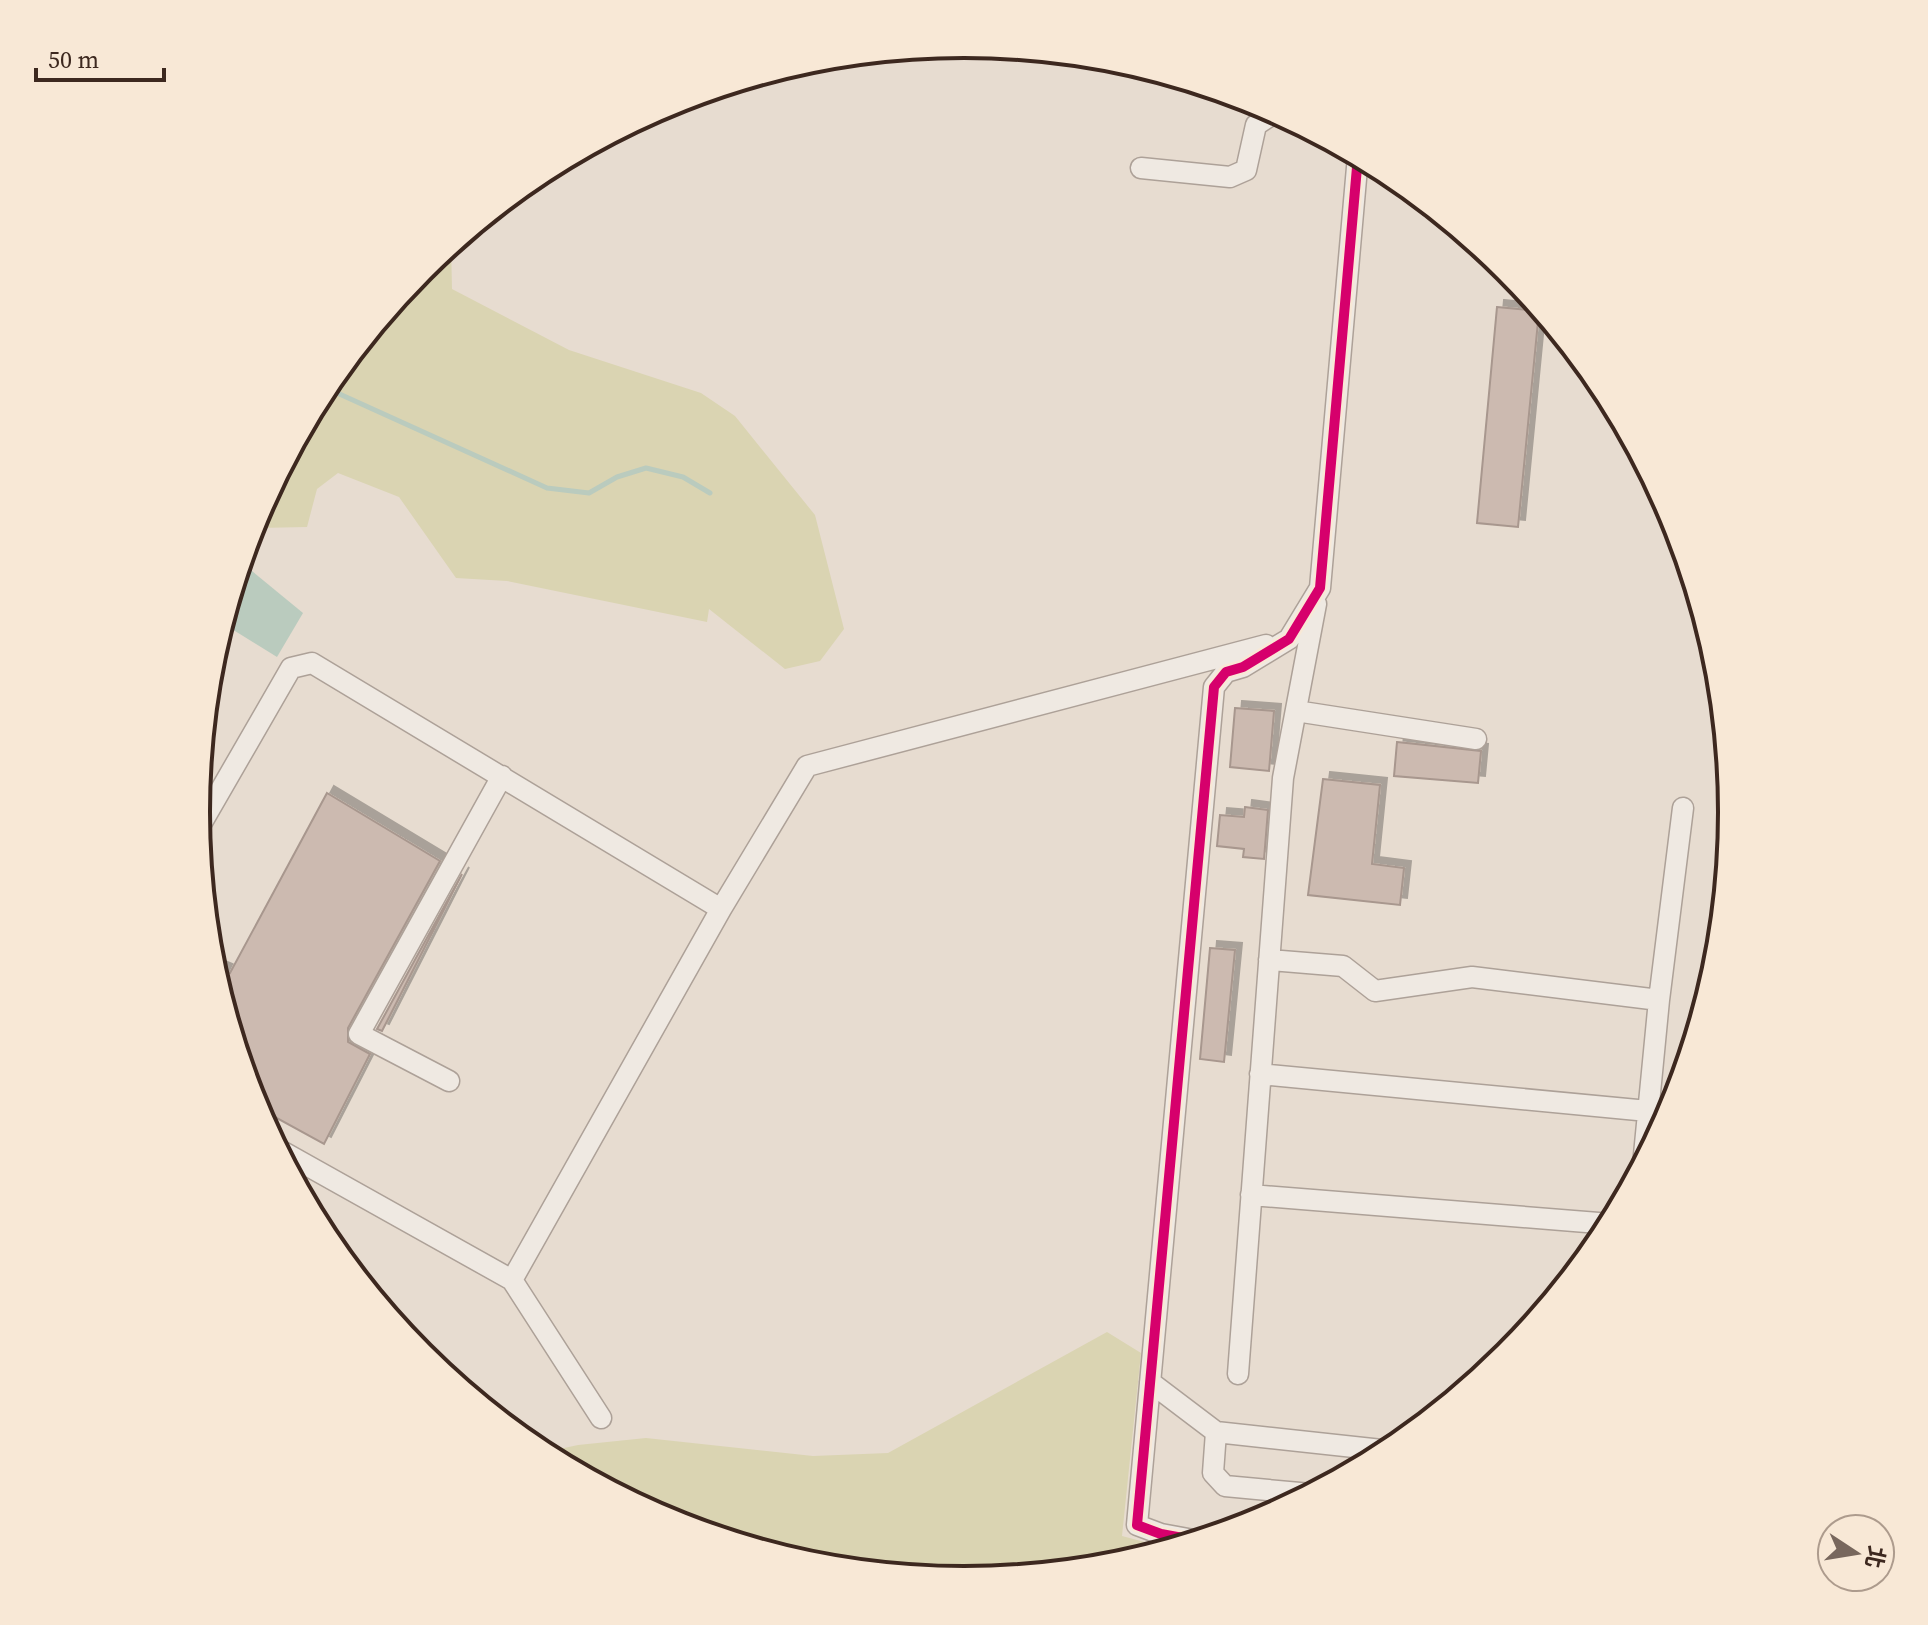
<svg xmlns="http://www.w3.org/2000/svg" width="1928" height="1625" font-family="'Source Serif 4','Noto Sans TC',serif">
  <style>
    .green { fill: #dad4b2 }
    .water { fill: #bacbbe }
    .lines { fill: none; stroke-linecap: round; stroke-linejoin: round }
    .stream { stroke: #bacbbe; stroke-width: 5 }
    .building { fill: #ccbab0; stroke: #a8978e; stroke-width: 2; filter: url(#shadow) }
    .minor-casing { stroke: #ada198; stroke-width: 23 }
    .minor { stroke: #efe9e2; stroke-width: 20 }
    .cycleway-casing { stroke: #f8e8d6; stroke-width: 15 }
    .cycleway { stroke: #d6006c; stroke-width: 10 }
    .rim { fill: none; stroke: #3d281f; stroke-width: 4 }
  </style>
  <defs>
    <filter id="shadow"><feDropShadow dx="7" dy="-7" stdDeviation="0" flood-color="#0004"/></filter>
  </defs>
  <rect width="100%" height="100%" fill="#e7dcd0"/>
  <path class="green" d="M451 244 452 289 569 350 701 393 735 416 815 515 844 629 820 661 785 669 709 609 707 622 507 581 456 578 399 497 338 473 317 489 307 527 258 528 249 536 254 518 325 385 421 269Z
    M1107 1332 1141 1353 1122 1536 1171 1549 1113 1566 964 1581 814 1566 669 1522 541 1453 578 1445 646 1438 813 1456 888 1453Z"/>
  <path class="water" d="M241 562 303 613 277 657 222 623Z"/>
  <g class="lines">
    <path class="stream" d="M324 387 547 488 589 493 617 477 646 468 683 477 710 493"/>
  </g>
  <path class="building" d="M1497 307 1539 311 1518 527 1477 523Z
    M1235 708 1274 711 1269 771 1230 767Z
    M1397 742 1481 751 1478 783 1394 776Z
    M1323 779 1380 785 1372 864 1404 868 1400 905 1308 895Z
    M327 793 440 861 348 1028V1042L370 1054 324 1144 253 1105 211 965 230 973Z
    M1245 807 1268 810 1264 859 1243 857 1244 849 1217 846 1220 815 1244 817Z
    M462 874 382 1031 377 1029Z
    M1210 948 1235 950 1224 1062 1200 1059Z"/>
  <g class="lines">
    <g class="minor-casing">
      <path id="minor" d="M1141 168 1230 177 1246 170 1256 125 1276 112
        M1429 206H1430
        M1296 711 1476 739
        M197 831 291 668 312 663 721 909
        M1269 960 1343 966 1375 991 1472 977 1659 1000
        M1260 1074 1648 1111
        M449 1081 359 1034 502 776
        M276 1148 512 1280
        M1643 1165 1659 1000 1683 808
        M1251 1195 1611 1224
        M1238 1374 1283 778 1316 604
        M1150 1382 1216 1432 1391 1451
        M601 1418 512 1280 721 909 807 766 1266 645
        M1216 1432 1213 1473 1225 1486 1311 1494
        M1199 1541 1161 1534 1137 1525 1214 687 1226 672 1243 667 1289 639 1320 588 1358 156"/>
    </g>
    <use href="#minor" class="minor"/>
    <g class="cycleway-casing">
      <path id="cycleway" d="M1199 1541 1161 1534 1137 1525 1214 687 1226 672 1243 667 1289 639 1320 588 1358 156"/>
    </g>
    <use href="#cycleway" class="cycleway"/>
  </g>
  <path d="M0 0H1928V1625H0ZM210 812a754 754 0 1 1 1508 0a754 754 0 1 1-1508 0Z" fill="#f8e8d6" fill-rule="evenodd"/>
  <path class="rim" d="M210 812a754 754 0 1 1 1508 0a754 754 0 1 1-1508 0Z"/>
  <g transform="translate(1856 1553) rotate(102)"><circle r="38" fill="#f8e8d6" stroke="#ad9b8d" stroke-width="2"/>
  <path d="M0-6L14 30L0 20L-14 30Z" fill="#78675d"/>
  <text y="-12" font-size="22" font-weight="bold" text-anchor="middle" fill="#3d281f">北</text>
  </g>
  <path d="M36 68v12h128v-12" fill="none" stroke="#3d281f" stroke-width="4"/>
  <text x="48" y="68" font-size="24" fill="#3d281f" stroke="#f8e8d6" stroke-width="6" paint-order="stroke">50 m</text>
</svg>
